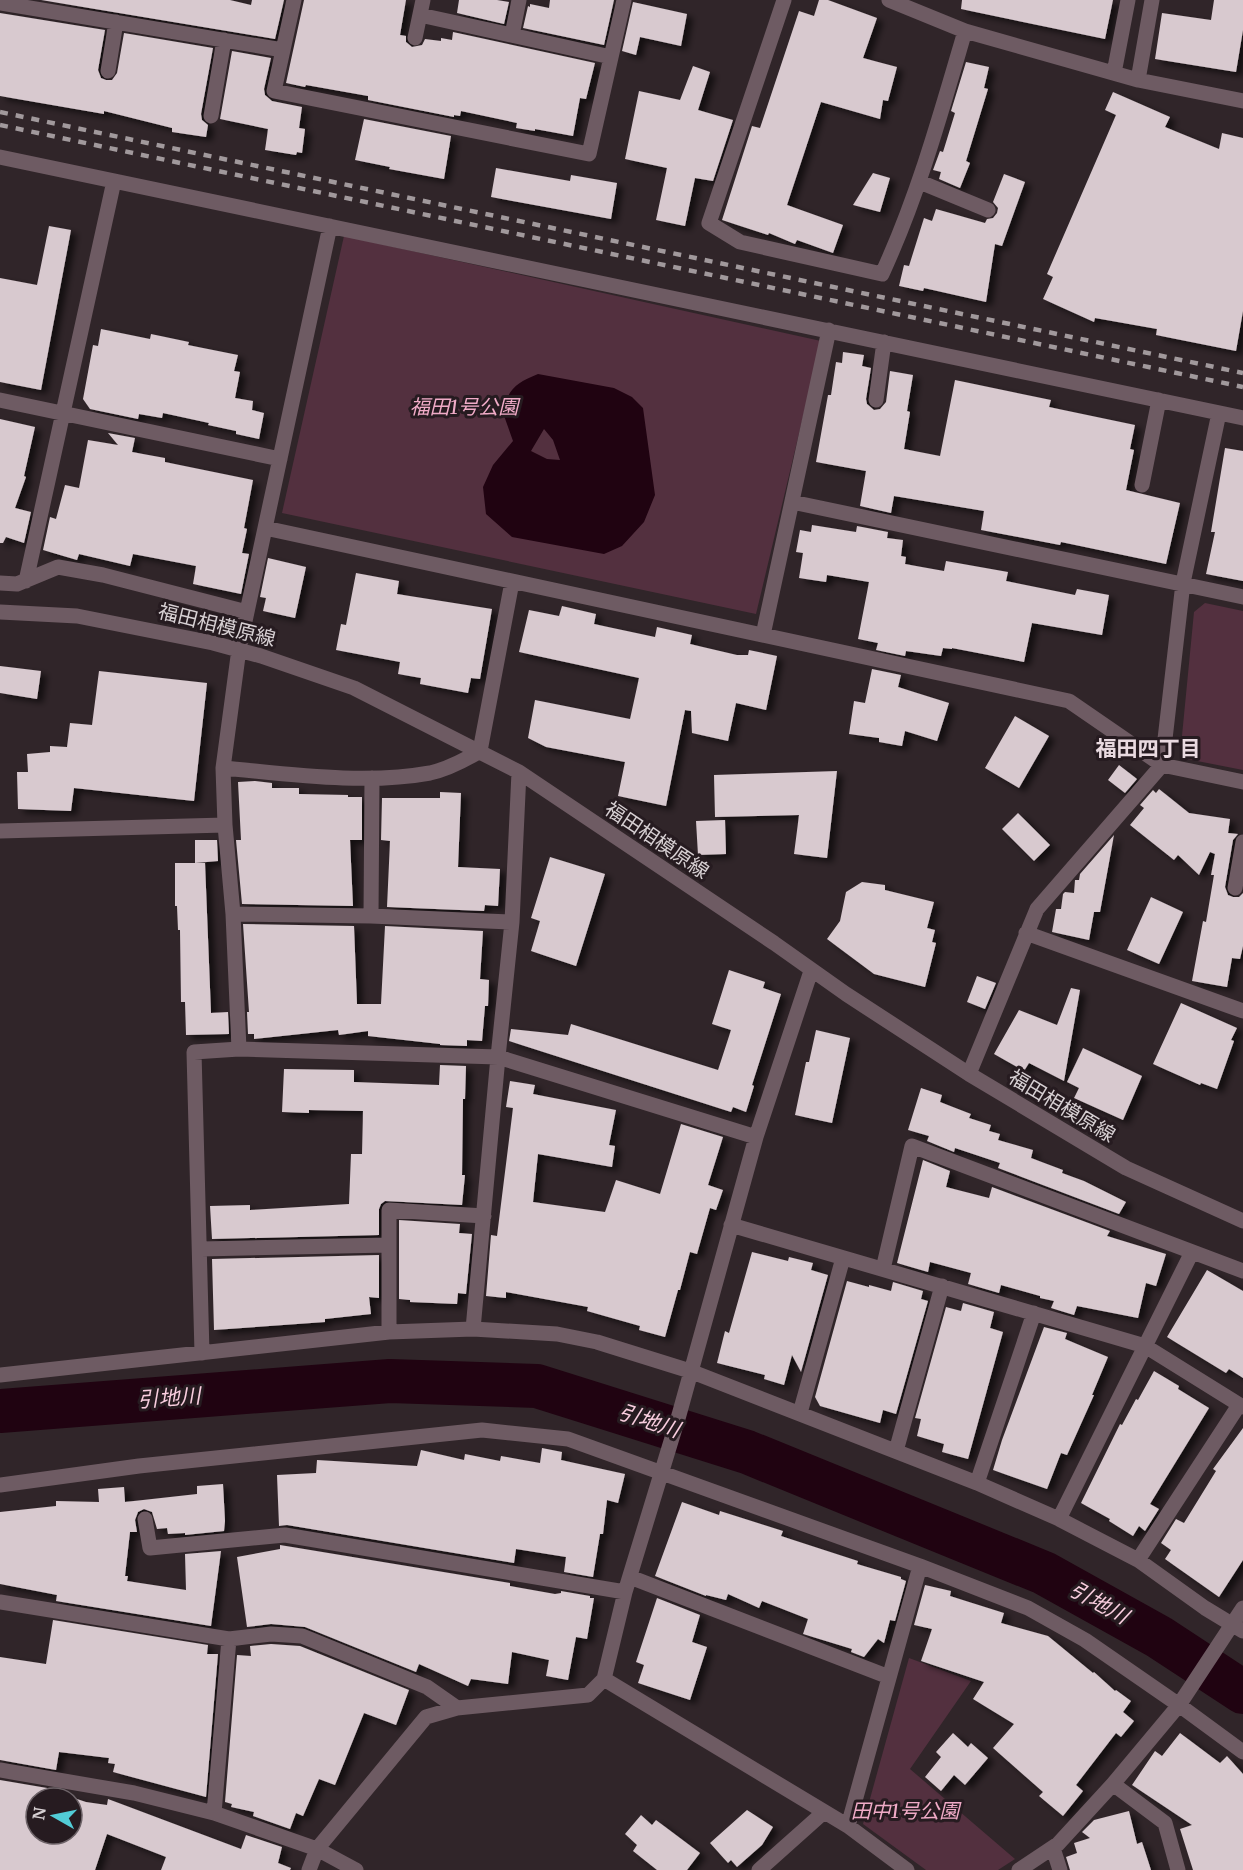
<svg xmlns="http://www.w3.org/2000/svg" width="1243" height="1870" font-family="Merriweather,'Noto Sans JP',serif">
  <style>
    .green { fill: #53303f }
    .water { fill: #200311; fill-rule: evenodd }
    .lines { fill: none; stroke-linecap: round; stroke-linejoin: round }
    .river { stroke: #200311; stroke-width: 44 }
    .building { fill: #d8c9cf; fill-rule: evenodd; filter: url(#shadow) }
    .minor { stroke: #6e5b63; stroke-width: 15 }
    .rail { stroke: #a1999c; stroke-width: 4.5; stroke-dasharray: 8 8; stroke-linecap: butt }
    .labels { text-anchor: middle; stroke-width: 6; stroke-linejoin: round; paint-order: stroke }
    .park-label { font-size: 20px; font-style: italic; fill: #f0abc7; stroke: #261b20 }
    .street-label { font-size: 20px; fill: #d7d0d3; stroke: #261b20 }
    .neighbourhood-label { font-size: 21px; font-weight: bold; fill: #e9dae0; stroke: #261b20 }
    .water-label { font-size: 21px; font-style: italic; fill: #f9cedf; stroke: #261b20 }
  </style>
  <defs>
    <filter id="shadow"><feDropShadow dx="6" dy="4" stdDeviation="3" flood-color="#0009"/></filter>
  </defs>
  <rect width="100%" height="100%" fill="#302529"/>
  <path class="green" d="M344 236 821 341 756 614 282 513Z
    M1205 603 1243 611V770L1187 759 1181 746 1194 612Z
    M909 1658 971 1681 910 1769 1015 1859 998 1870H926L863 1824Z"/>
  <path class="water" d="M538 374 614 388 632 397 643 408 655 495 644 522 622 546 604 554 512 537 486 514 483 487 493 465 513 441 502 410C510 388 516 383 538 374ZM544 429 553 440 560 460 547 459 531 451Z"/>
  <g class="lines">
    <path class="river" d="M0 1411 390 1381 537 1386 747 1452 1044 1573 1159 1637 1243 1692"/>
  </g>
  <path class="building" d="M41 0H230L251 5 252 0H284L275 39Z
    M304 0H406L400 35 406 36V42L412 47 422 45 425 39 441 41V38L452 40 453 32 595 63 586 99 580 98 573 136 535 129V131L516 128 517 123 461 111 460 116 454 115V117L368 100V96L306 85 305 87 286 83Z
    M459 0H497L509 2 504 24 457 13Z
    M550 0H614L604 45 523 28 528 6 530 7V4L549 8Z
    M819 0H828L877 18 863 58 897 67 888 101 883 100 880 119 821 102 787 205 843 225 833 253 797 240 795 244 769 233 768 235 722 220 752 126 760 128 799 11 814 16Z
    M962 0H1113L1105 39 961 9Z
    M1214 0H1243V30L1236 72 1155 59 1162 13 1211 20Z
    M633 2 687 14 681 46 640 37 636 55 622 51Z
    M0 13 105 30 98 70 101 78 106 80H112L117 73 124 33 213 48 201 114 202 120 208 125 206 137 172 132V128L104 111V114L0 96Z
    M232 51 271 58 264 89 265 95 272 101 302 107 299 128 305 129 302 153 297 152 296 155 265 150 268 129 220 119Z
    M966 62 989 67 984 88 988 89 966 161 970 163 960 188 939 179 941 172 933 170 940 151 943 152 955 113 951 111Z
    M693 66 710 72 698 110 733 120 713 181 695 178 685 226 656 220 667 168 625 159 639 91 680 100Z
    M1113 92 1170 117 1165 127 1219 149 1222 133 1243 138V311L1236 351 1156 335 1157 329 1095 318 1094 322 1043 299 1053 277 1047 274 1116 115 1105 110Z
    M364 119 451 136 444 179 389 169 390 167 355 160Z
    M496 168 570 181 571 175 617 183 611 219 491 197Z
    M873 173 890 178 880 212 853 205Z
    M1004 174 1025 182 1002 246 995 244 986 302 924 288 923 291 899 286 904 265 909 266 924 218 932 221 936 209 985 223 987 219 993 218 997 213 998 208 993 202Z
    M49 226 71 230 41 390 0 382V278L37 285Z
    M101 329 150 339 151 334 189 342 188 345 238 355 234 371 240 372 235 398 253 401 252 410 264 413 259 439 236 434V431L208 425 209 423 163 413 162 418 139 414 138 419 90 409 83 399 93 345 98 346Z
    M843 352 864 355 862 366 871 368 866 399 867 404 874 410 880 409 886 402 890 371 913 375 907 411 910 412 904 449 940 456 955 380 1051 400 1049 407 1135 425 1130 449 1134 450 1126 490 1180 503 1166 564 1061 542 1060 545 981 530 984 511 894 496 891 513 860 506 866 471 816 462 828 395H831L836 362 842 363Z
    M0 419 35 427 24 476 26 477 15 508 31 512 24 543 6 537 3 543H0Z
    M108 433 135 438 132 452 165 458V462L253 480 244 528 247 529 242 553 249 554 241 594 193 584 196 566 133 554 130 566 79 554 77 560 43 550 50 517 56 519 65 485 79 488 88 440 118 445Z
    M1225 448 1243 451V581L1206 574 1215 532H1211Z
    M812 525 856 532 857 526 888 532 887 538 903 540 901 556 906 557 905 564 944 571 946 561 1008 572 1006 581 1075 595 1077 589 1109 595 1102 635 1032 623 1024 662 952 648V649L943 648 941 656 906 651 905 656 876 650 878 643 858 639 869 582 827 575 826 582 799 578 803 553 796 552 800 530 811 532Z
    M268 558 306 567 295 618 263 611 266 598 260 597Z
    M356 573 399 581 397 594 492 609 480 679 471 678 468 693 420 684 421 678 398 674 400 662 336 650 341 624 346 625Z
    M562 606 596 614 594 624 655 637 657 627 692 635 690 644 737 655H748L749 650 777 656 766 710 736 703 728 741 692 733 691 711 685 710 666 806 618 796 625 762 546 747 528 738 535 700 630 719 639 678 519 652 529 610 559 616Z
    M0 666 41 671 37 699 0 693Z
    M872 669 901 675 898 687 949 703 937 741 905 731 902 746 879 742V738L849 734 854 701 865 703Z
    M99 671 207 683 194 801 74 788 71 811 18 809 17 772H28L27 754 50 752V746L67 747 70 723 92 725Z
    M1015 716 1049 736 1019 788 985 768Z
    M1119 765 1137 779 1125 793 1108 780Z
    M837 771 827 858 794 854 799 815 715 817 714 775Z
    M255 781 272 783V788H299V794L348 795V797H362V840H350L353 906 242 904 236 840H241L238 782Z
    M1159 789 1189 813 1230 819 1228 833 1238 834 1233 840 1225 887 1228 895 1233 897H1239L1243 893V946L1240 959 1232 958 1227 987 1192 981 1203 921 1206 922 1214 875H1211L1215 854 1210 852 1199 875 1178 855 1174 860 1130 825 1144 808 1140 805 1153 790 1156 793Z
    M440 792 461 793 458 867 500 869 498 906 485 905 484 911 387 907 390 841 381 840 382 798H440Z
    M1018 813 1050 845 1034 861 1002 829Z
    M725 820 726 854 698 855 696 821Z
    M1114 835 1100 912H1094L1089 940 1052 932 1056 909H1061L1063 894 1065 892 1074 893 1075 880H1079L1080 874Z
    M195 840H217L218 861 195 863Z
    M550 857 605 874 576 966 531 951 540 921 531 918Z
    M175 863H205L211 1013 228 1012 229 1034 186 1035 185 1002H181L180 930H178L177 906H175Z
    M862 882 885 885V890L934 902 927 928 935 930 932 942 936 943 925 987 874 974 827 939 840 921 846 892Z
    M1151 897 1183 912 1159 964 1127 950Z
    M243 924 354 926 357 1004H381L385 926 483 931 480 979 489 980 488 1006H485L482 1041 467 1040V1046L440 1045V1044L368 1036V1031L339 1035 338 1030 254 1039V1034H248L247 1012H249Z
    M729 970 765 982 763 988 781 994 752 1085 754 1086 746 1112 733 1107 731 1112 509 1041 511 1029 568 1035 571 1024 718 1070 731 1030 712 1024Z
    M977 976 996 983 985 1009 967 1002Z
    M1071 988 1080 990 1064 1081 1029 1063 1024 1071 994 1054 1019 1010 1057 1025Z
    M1181 1003 1237 1028 1231 1040 1234 1041 1217 1089 1201 1083 1200 1085 1153 1064Z
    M816 1030 850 1038 832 1123 795 1115 806 1062H809Z
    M1083 1048 1142 1076 1123 1120 1074 1098 1079 1088 1067 1082Z
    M440 1065 466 1066 465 1099H463L462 1175H465L462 1205 385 1201 381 1204 379 1209V1235L212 1239 210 1206 250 1205V1210L349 1204 351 1154H362L363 1111 309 1110V1113L282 1112 284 1069 354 1070V1082L439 1085Z
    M510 1081 535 1085 533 1094 616 1110 609 1145 615 1146 612 1167 538 1154 533 1202 605 1212 616 1180 660 1194 681 1124 723 1137 708 1185 723 1190 716 1210 710 1208 697 1254 690 1252 680 1290H678L665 1337 639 1330 640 1326 587 1311 588 1307 506 1292V1298L486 1296 491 1235 497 1236 513 1108 506 1107Z
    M921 1088 942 1095 940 1102 971 1114 969 1118 991 1125 989 1131 1000 1134 998 1140 1033 1150 1031 1158 1063 1170 1062 1173 1084 1181 1126 1202 1119 1214 998 1168 1000 1163 955 1148 954 1152 927 1141 929 1136 908 1130Z
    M923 1160 950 1171 946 1187 989 1198 992 1187 1110 1231 1107 1236 1166 1254 1156 1286 1146 1283 1138 1318 1077 1306 1074 1315 1051 1308 1054 1301 1040 1298V1296L1001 1285 999 1293 968 1284 971 1273 930 1262 928 1272 897 1263Z
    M399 1220 460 1224 459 1233 472 1234 466 1294 458 1293 457 1304 410 1302V1300L399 1299Z
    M752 1252 788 1261 789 1257 813 1263 811 1270 828 1275 801 1372 792 1355 784 1385 764 1379 765 1375 717 1363 725 1331 729 1333Z
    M379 1255V1298L369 1297 371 1314 325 1319V1322L214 1330 212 1259Z
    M1207 1270 1243 1291V1378L1229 1369 1226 1373 1167 1337Z
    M847 1281 869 1287V1285L891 1291 893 1282 923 1291 921 1299 928 1301 896 1414 883 1410 880 1423 820 1406 815 1397Z
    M963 1303 994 1312 990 1328 1003 1332 968 1459 942 1452 944 1444 917 1436 921 1419 915 1418 946 1307 961 1311Z
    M1044 1327 1067 1333 1065 1339 1108 1357 1092 1395H1094L1067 1455 1061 1453 1047 1489 993 1470 1002 1440Z
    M1154 1371 1179 1386 1178 1389 1209 1408 1150 1504 1159 1509 1145 1531 1139 1526 1133 1536 1109 1521 1110 1519 1081 1503 1120 1424 1122 1425 1136 1399 1138 1400Z
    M1243 1428V1560L1219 1597 1165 1559 1171 1550 1161 1543 1176 1519 1184 1523 1216 1471 1213 1469Z
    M542 1448 562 1452 561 1460 625 1474 618 1503 607 1500 603 1534H600L593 1577 564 1572 566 1557 516 1549 514 1563 287 1525 279 1526 277 1475 316 1473 317 1460 417 1466 421 1450 464 1460 465 1454 500 1461 501 1456 540 1463Z
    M223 1484 225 1521 224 1531 185 1535V1533L168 1534 167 1528 157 1529 152 1512 144 1509 138 1512 135 1520 137 1532H130L125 1576H128L127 1581 186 1590 185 1554 221 1551 211 1626 56 1601 57 1595 0 1584V1512L56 1506V1501L99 1502 98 1489 124 1487 125 1502 197 1494V1486Z
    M682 1502 719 1515 720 1511 783 1531 781 1536 858 1561 857 1564 901 1577V1579L906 1581 895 1621 890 1620 884 1643 878 1639 864 1657 851 1652 852 1649 803 1634 808 1619 762 1601 759 1608 728 1594 726 1600 706 1595V1596L655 1576Z
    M280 1545 510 1583V1586L555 1594 561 1593V1591L590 1596V1598H594L587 1639 576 1637 568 1680 546 1676 549 1660 512 1652 508 1684 471 1679 468 1686 419 1664 416 1672 305 1627 271 1624 247 1627 237 1557 280 1549Z
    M925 1585 951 1591 950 1596 1004 1613 1001 1623 1048 1636 1093 1673 1094 1672 1115 1691 1116 1690 1131 1701 1123 1712 1134 1721 1121 1737 1116 1733 1076 1785 1083 1791 1063 1816 1039 1796 1043 1792 993 1748 1014 1724 973 1699 984 1682 921 1661 932 1629 914 1625Z
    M657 1598 700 1615 692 1642 707 1647 690 1700 638 1683 644 1665 636 1662Z
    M53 1620 208 1645 207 1654H218L206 1797 113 1772 115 1764 108 1763 109 1758 59 1752 56 1770 0 1760V1657L46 1664Z
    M271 1644 300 1646 409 1690 396 1725 364 1713 335 1785 319 1779 303 1816 296 1813 290 1829 253 1816 254 1812 231 1807 232 1804 225 1802 237 1655 251 1656 250 1646Z
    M953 1733 968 1747 971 1743 988 1758 965 1785 954 1775 941 1791 925 1777 941 1757 936 1752Z
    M1180 1733 1220 1763 1227 1756 1243 1774V1870H1193L1180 1829 1192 1825 1132 1785 1155 1751 1162 1756Z
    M0 1780 53 1789V1791L86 1802 107 1805 108 1799 241 1849 246 1835 282 1847 278 1863 291 1868 290 1870H161L166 1857 107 1834 95 1870H0ZM36 1798H72V1834H36Z
    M747 1810 773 1827 762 1845 737 1867 731 1860 728 1863 710 1843Z
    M1129 1811 1137 1844 1142 1842 1151 1870H1070L1066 1857 1077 1853 1074 1843 1090 1838 1082 1832 1094 1820Z
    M641 1815 652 1825 656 1820 700 1853 687 1870H657L633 1851 637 1845 625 1834Z"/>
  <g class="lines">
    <path class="minor" d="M784 0 709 223 740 242 882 274C918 196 941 113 965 31
      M889 0 965 31 1138 80 1243 101
      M0 3 283 50 274 91 589 154 624 0
      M420 15 611 57
      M512 35 519 0
      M415 38 423 0
      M283 50 294 0
      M108 71 116 22
      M1114 73 1128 0
      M1138 80 1152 0
      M211 116 224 40
      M0 157 1243 418
      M920 182 988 210
      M0 400 280 459
      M876 400 884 342
      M1142 485 1159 400
      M792 502 1243 597
      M265 528 1069 701 1162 765 1243 782
      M26 581 114 181
      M0 583 17 584 58 567 103 575 247 612
      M0 612 77 616 213 643 261 656 354 688 519 772 774 943 846 994 969 1074 1126 1168 1243 1221
      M763 635 829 330
      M480 751 512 582
      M223 768C289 774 364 785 430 773 448 769 465 760 480 751
      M0 831 225 825
      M1235 888 1243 842
      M233 914 371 916 512 922
      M371 916 372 778
      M1026 933 1243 1011
      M239 1049 233 914 225 825 223 768 239 649 330 226
      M969 1074 1037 909 1162 765 1183 583 1219 413
      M731 1225 1145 1346 1243 1407
      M201 1249 389 1245
      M883 1269 912 1146 1243 1271
      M473 1329 498 1057 512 922 519 772
      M389 1332V1210L484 1216
      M202 1353 194 1052 239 1049 498 1057 756 1137
      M0 1375 389 1332 473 1329 557 1334 597 1342 690 1371 977 1483 1059 1519 1138 1560 1205 1608 1243 1631
      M800 1413 843 1258
      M896 1451 942 1286
      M977 1483 1034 1313
      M0 1485 139 1466 482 1430 568 1439 920 1566 1028 1608 1085 1640 1179 1705 1243 1752
      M145 1519 150 1548 285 1535 625 1592
      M1059 1519 1192 1252
      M1138 1560 1239 1405
      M630 1577 889 1677
      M0 1602 229 1639 271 1634 302 1636 427 1687 457 1708
      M604 1679 848 1826 907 1870
      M0 1770 134 1793 214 1813 317 1849 356 1870
      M1113 1784 1165 1823 1178 1870
      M214 1813 229 1639
      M848 1826 920 1566
      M1053 1848 1060 1870
      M309 1870 317 1849 426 1717 457 1708 588 1695 604 1679 625 1592 679 1415 756 1137 811 971
      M759 1870 824 1812
      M1019 1870 1058 1844 1113 1784 1179 1705 1243 1608"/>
    <path class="rail" d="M0 112 1243 373
      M0 125 1243 387"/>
  </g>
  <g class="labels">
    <g class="park-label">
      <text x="464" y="414">福田1号公園</text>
      <text x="905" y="1818">田中1号公園</text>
    </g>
    <g class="street-label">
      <text transform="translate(217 625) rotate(14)" y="7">福田相模原線</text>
      <text transform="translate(657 840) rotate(34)" y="7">福田相模原線</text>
      <text transform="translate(1062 1106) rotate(31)" y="7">福田相模原線</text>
    </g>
    <g class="neighbourhood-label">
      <text x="1148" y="756">福田四丁目</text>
    </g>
    <g class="water-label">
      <text transform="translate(169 1398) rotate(-4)" y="7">引地川</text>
      <text transform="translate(649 1421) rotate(18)" y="7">引地川</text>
      <text transform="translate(1099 1603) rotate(29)" y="7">引地川</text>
    </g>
  </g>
  <g transform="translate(54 1816) rotate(279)"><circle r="28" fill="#261b20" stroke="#6d6368" stroke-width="1.5"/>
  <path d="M0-4.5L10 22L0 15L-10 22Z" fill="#52ccd6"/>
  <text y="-9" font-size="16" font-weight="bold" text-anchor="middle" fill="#d7d0d3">N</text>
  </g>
</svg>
